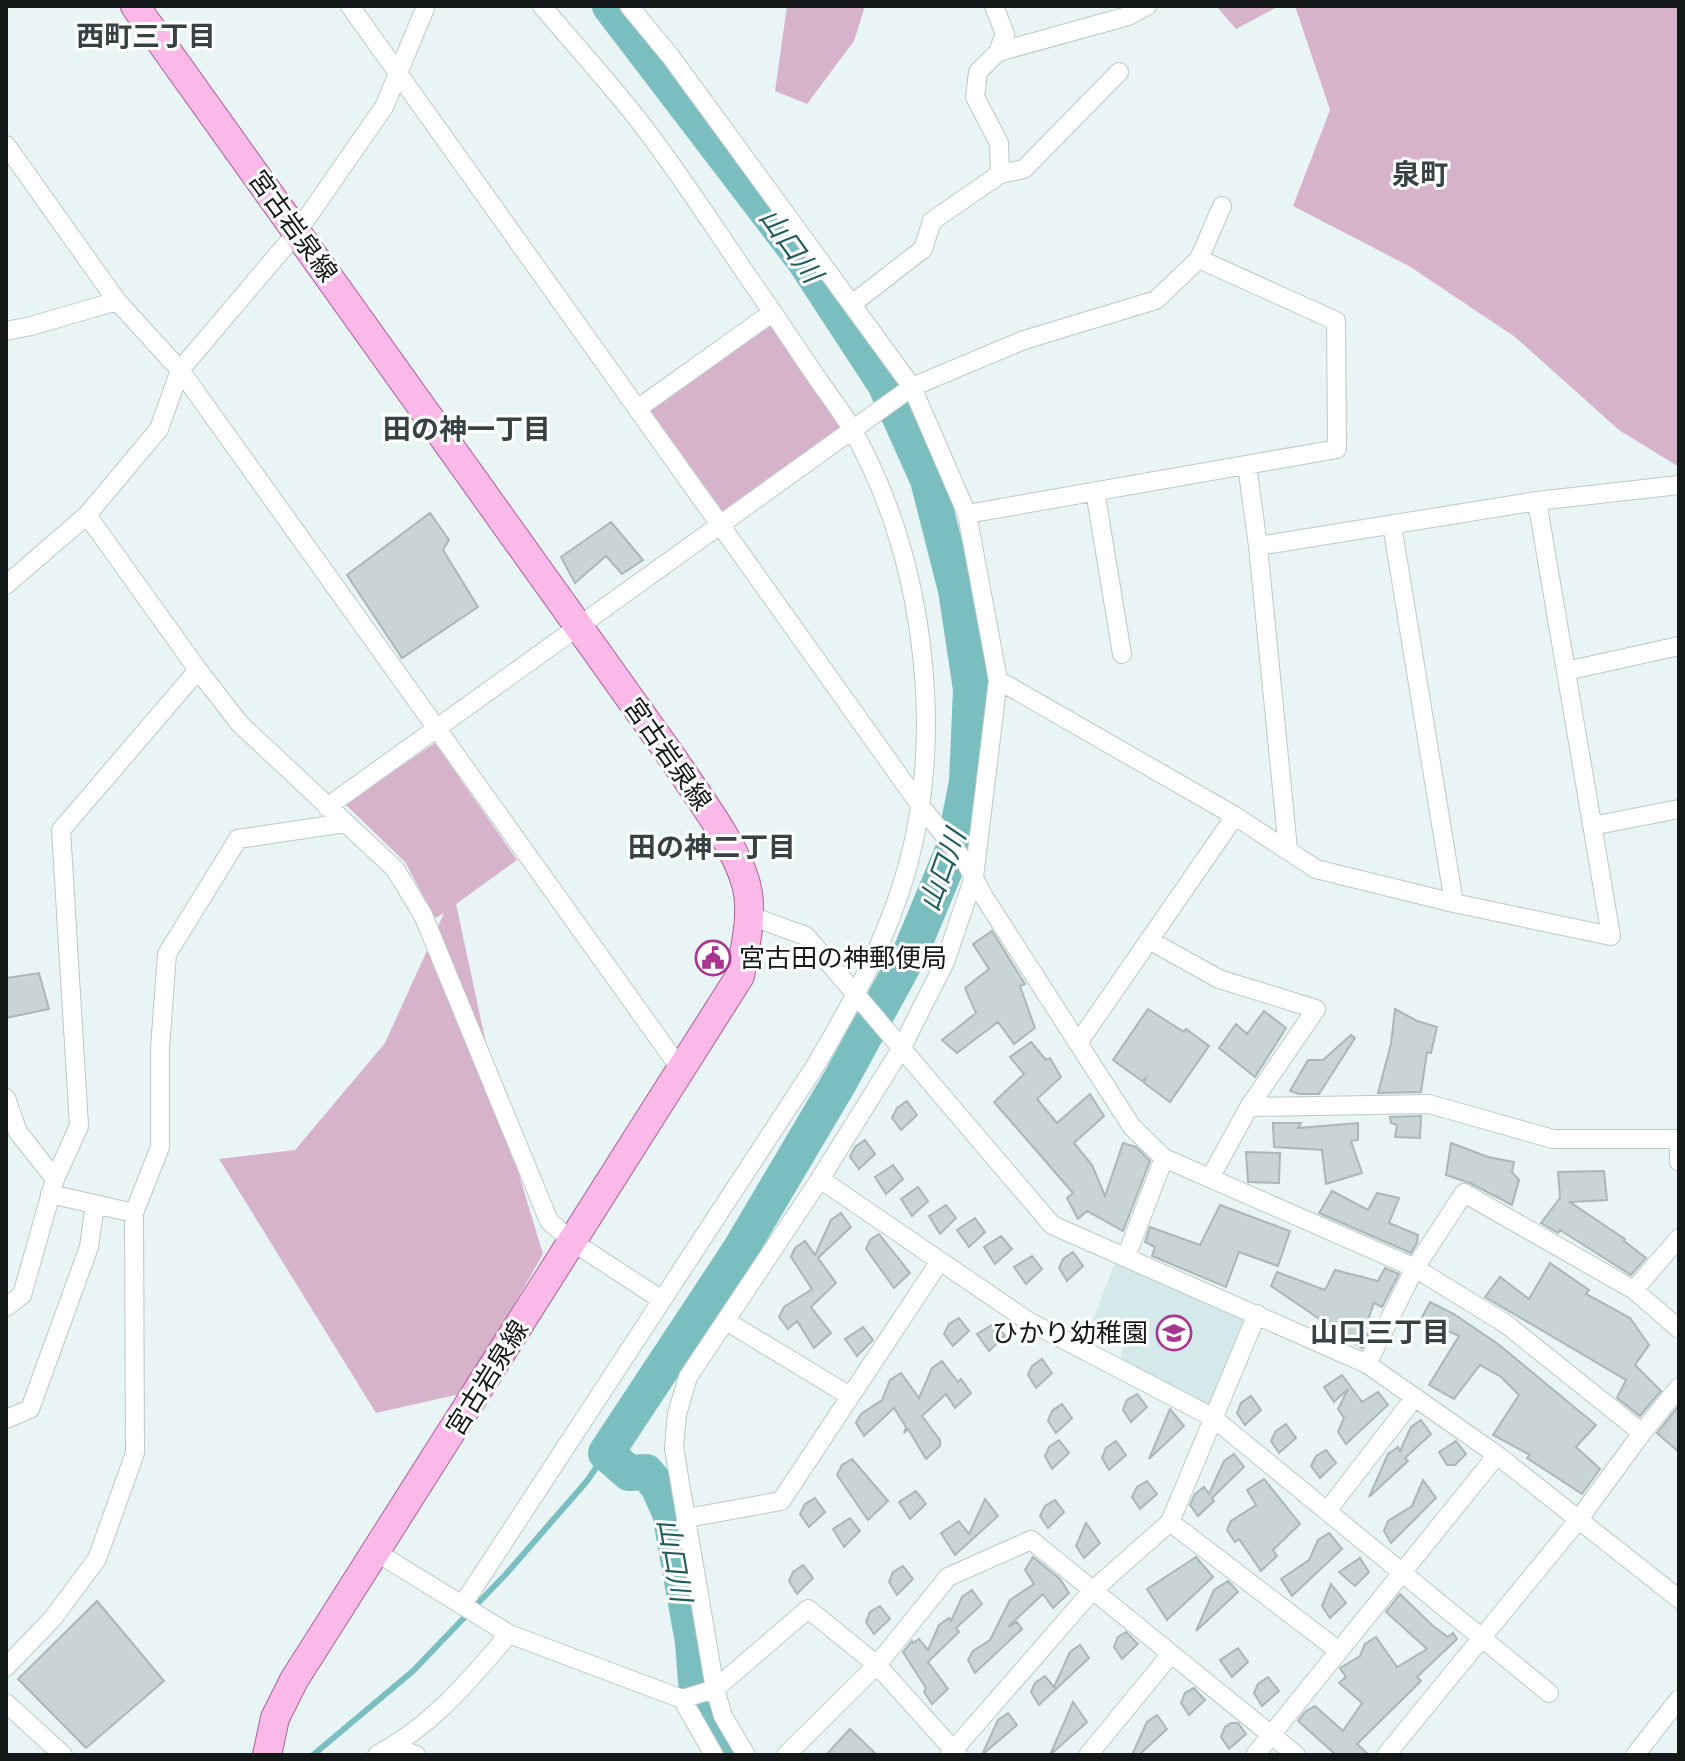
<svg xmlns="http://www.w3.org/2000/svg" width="1685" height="1761" font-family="Ubuntu,'Noto Sans JP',sans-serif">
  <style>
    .built { fill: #d4eaea }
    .green { fill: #d6b3cb }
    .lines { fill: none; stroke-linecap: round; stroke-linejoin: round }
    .stream { stroke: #7bbec0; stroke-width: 6 }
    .river { stroke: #7bbec0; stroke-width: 36 }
    .building { fill: #c8d4d5; stroke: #abb7b7; stroke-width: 2 }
    .street-casing { stroke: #bcc8c8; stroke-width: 20 }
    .primary-casing { stroke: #a96297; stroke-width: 30 }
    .street { stroke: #fff; stroke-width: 18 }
    .primary { stroke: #fbb9ea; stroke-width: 28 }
    .labels { text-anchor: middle; stroke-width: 6; stroke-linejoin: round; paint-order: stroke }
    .street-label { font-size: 26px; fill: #141818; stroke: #fff }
    .poi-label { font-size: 26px; fill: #141818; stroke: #fff; text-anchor: start }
    .neighbourhood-label { font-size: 28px; font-weight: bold; fill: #384242; stroke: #fff }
    .water-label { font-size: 28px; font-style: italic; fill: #235c5e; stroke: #fff }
  </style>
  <rect width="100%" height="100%" fill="#e9f5f5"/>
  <path class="built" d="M1115 1263 1248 1317 1209 1405 1120 1361 1124 1344 1092 1322Z"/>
  <path class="green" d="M787 6H865L854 41 807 104 775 91Z
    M1216 6H1279L1236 29Z
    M1295 6H1679V467L1619 430 1515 337 1409 266 1293 206 1330 110Z
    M771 323 843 429 724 513 649 409Z
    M435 743 517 860 456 904 503 1122 543 1254 464 1393 376 1413 219 1159 295 1150 385 1043 444 913 435 918 405 862 345 804Z"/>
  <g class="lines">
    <path class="stream" d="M313 1755 413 1671 506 1574 587 1481 606 1453"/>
    <path class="river" d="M610 6 804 260 885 384 928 480 956 590 971 689 967 782 954 848 912 949 840 1081 740 1250 606 1453 629 1473 646 1472 658 1486 670 1513 693 1642 696 1682 714 1733 728 1755"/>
  </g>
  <path class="building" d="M430 513 449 540 443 550 478 607 402 658 347 575Z
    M611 522 643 560 622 574 606 556 575 583 561 557Z
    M992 931 1025 984 1020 986 1035 1028 1014 1044 998 1022 957 1053 942 1040 976 1013 965 988 989 969 973 944Z
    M39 973 49 1009 6 1018V978Z
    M1148 1009 1184 1032 1186 1029 1209 1046 1170 1102 1144 1083 1146 1078 1142 1081 1113 1060Z
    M1395 1009 1417 1021 1437 1027 1431 1053 1427 1052 1421 1092 1378 1093 1391 1044Z
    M1264 1011 1286 1028 1255 1077 1219 1048 1236 1024 1247 1034Z
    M1351 1035 1355 1038 1319 1094H1299L1290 1091 1308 1060H1323Z
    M1031 1042 1046 1060 1050 1058 1061 1077 1037 1099 1057 1123 1090 1094 1104 1116 1074 1143 1092 1165 1105 1196 1123 1143 1136 1147 1150 1161 1123 1231 1087 1211 1078 1219 1067 1198 1073 1193 994 1102 1024 1074 1010 1057Z
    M907 1101 917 1115 901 1130 892 1118 897 1108Z
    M1421 1116 1420 1138 1395 1137 1397 1125 1391 1123 1390 1117Z
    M1273 1123H1301L1298 1128 1358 1123V1140L1351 1141 1362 1173 1326 1184 1322 1150 1274 1147Z
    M865 1140 875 1154 859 1169 850 1157 855 1147Z
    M1451 1143 1488 1157 1514 1162 1512 1172 1519 1180 1512 1205 1470 1183 1446 1175Z
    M1246 1152 1280 1153 1279 1183 1248 1182Z
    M893 1165 903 1179 886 1194 875 1177Z
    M1604 1171 1607 1200 1570 1202 1625 1239 1624 1241 1646 1258 1631 1275 1560 1230 1558 1233 1541 1223 1560 1198 1558 1172Z
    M918 1187 928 1201 912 1216 901 1199Z
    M1332 1191 1368 1210 1377 1193 1399 1198 1389 1223 1418 1235 1417 1243 1411 1253 1319 1213Z
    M946 1205 956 1218 940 1234 929 1216Z
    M1220 1205 1290 1231 1278 1266 1239 1252 1226 1287 1152 1256 1155 1247 1145 1242 1150 1227 1200 1245Z
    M841 1213 851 1227 818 1258 836 1283 811 1307 831 1333 814 1348 797 1321 788 1329 779 1317 784 1307 812 1289 791 1257 795 1248 805 1241 815 1255 831 1220Z
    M975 1218 985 1232 969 1247 957 1230Z
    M879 1234 910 1273 894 1288 866 1249 870 1240Z
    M1001 1236 1012 1249 995 1264 984 1247Z
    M1073 1252 1083 1266 1067 1281 1059 1268 1063 1259Z
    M1032 1256 1042 1269 1026 1284 1014 1267Z
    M1550 1263 1589 1290 1586 1294 1630 1318 1649 1345 1635 1365 1661 1391 1640 1416 1617 1398 1626 1380 1485 1297 1500 1277 1529 1299Z
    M1385 1268 1399 1274 1382 1307 1374 1303 1364 1331 1368 1335 1362 1348 1338 1334 1340 1333 1271 1286 1277 1272 1325 1290 1335 1270 1378 1281Z
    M1430 1302 1454 1314 1498 1344 1596 1425 1576 1447 1600 1469 1582 1494 1527 1458 1530 1455 1493 1435 1519 1395 1500 1376 1480 1365 1454 1399 1429 1385 1459 1336 1421 1319Z
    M959 1318 969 1331 953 1346 944 1334 949 1324Z
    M995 1323 1005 1336 989 1351 977 1334Z
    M863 1327 873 1340 857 1356 845 1339Z
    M1042 1359 1052 1373 1036 1388 1028 1375 1032 1366Z
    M942 1361 958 1382 961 1379 971 1393 955 1408 946 1394 922 1416 940 1440V1446L926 1459 908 1429 904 1433 906 1427 894 1408 864 1436 856 1423 861 1414 882 1400 890 1380 901 1373 919 1398 932 1368Z
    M1342 1375 1362 1402 1378 1392 1388 1405 1346 1444 1338 1432 1344 1418 1338 1409 1348 1389 1334 1402 1324 1387Z
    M1137 1394 1147 1407 1131 1422 1123 1410 1127 1400Z
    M1251 1396 1261 1410 1245 1425 1237 1413 1241 1403Z
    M1062 1404 1072 1418 1056 1433 1048 1421 1052 1411Z
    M1677 1408 1679 1410V1452L1657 1433Z
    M1170 1409 1184 1426 1149 1459Z
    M1421 1420 1431 1434 1405 1458 1408 1461 1369 1497 1388 1454 1398 1447 1400 1451 1411 1427Z
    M1286 1424 1296 1438 1279 1453 1271 1441 1276 1431Z
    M1059 1440 1069 1453 1052 1469 1045 1456 1049 1447Z
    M1116 1441 1126 1455 1109 1470 1102 1458 1106 1448Z
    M1456 1441 1466 1454 1455 1465H1447L1439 1452Z
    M1326 1450 1336 1463 1320 1478 1311 1466 1316 1456Z
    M1234 1454 1244 1467 1212 1498 1214 1501 1198 1516 1190 1505 1195 1494 1204 1487 1209 1494 1224 1461Z
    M852 1459 888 1501 868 1520 837 1475 842 1465Z
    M1264 1479 1300 1524 1273 1550 1277 1556 1261 1571 1239 1539 1235 1542 1227 1530 1231 1521 1256 1505 1247 1490Z
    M1423 1480 1436 1498 1391 1543 1384 1531 1388 1521 1412 1506Z
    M1147 1481 1157 1494 1140 1509 1132 1497 1137 1487Z
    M916 1491 926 1504 910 1519 899 1502Z
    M815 1498 825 1512 809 1527 800 1514 805 1504Z
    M985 1499 998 1516 955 1555 941 1533 959 1521 969 1534Z
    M1055 1500 1064 1512 1048 1528 1040 1516 1045 1506Z
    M850 1518 860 1531 844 1547 833 1529Z
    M1086 1523 1100 1543 1084 1558 1076 1546Z
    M1329 1533 1342 1549 1292 1596 1281 1579 1309 1560 1318 1540Z
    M1033 1557 1060 1579 1069 1593 1053 1608 1043 1594 1008 1627 1017 1622 1022 1629 975 1673 968 1660 973 1651 990 1640 1010 1600 1034 1584 1025 1570Z
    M1196 1557 1213 1577 1167 1620 1147 1589Z
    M1360 1558 1369 1572 1355 1586 1339 1572Z
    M803 1565 813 1578 797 1594 789 1581 793 1572Z
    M903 1566 913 1579 897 1595 889 1582 893 1572Z
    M1228 1581 1238 1592 1196 1631 1214 1590Z
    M1331 1584 1346 1603 1330 1618 1322 1606Z
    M972 1590 982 1604 956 1628 959 1632 928 1662 948 1689 932 1704 924 1692 926 1688 903 1652 912 1641 913 1643 919 1639 928 1650 939 1625 949 1618 951 1621 962 1597Z
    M1400 1594 1433 1626 1448 1637 1453 1633 1457 1639 1417 1677 1421 1681 1357 1744 1369 1755H1336L1298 1721 1306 1711 1315 1706 1343 1731 1362 1703 1339 1683 1346 1677 1340 1668 1360 1656 1365 1644 1376 1637 1397 1667 1427 1649 1386 1612Z
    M97 1601 164 1681 86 1748 18 1679Z
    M880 1606 890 1619 874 1634 866 1622 870 1612Z
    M1126 1632 1138 1644 1122 1659 1114 1647 1118 1637Z
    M1080 1645 1089 1658 1039 1705 1031 1692 1035 1683 1045 1676 1054 1687 1070 1652Z
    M1238 1648 1248 1662 1232 1677 1220 1660Z
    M1268 1677 1279 1691 1262 1706 1254 1693 1258 1684Z
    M1194 1688 1205 1700 1189 1715 1181 1703 1185 1693Z
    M1073 1702 1087 1722 1050 1755Z
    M1008 1713 1017 1725 982 1755 998 1720Z
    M1157 1715 1167 1729 1139 1755H1132L1147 1722Z
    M1231 1723H1238L1246 1734 1229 1749 1221 1737 1225 1727Z
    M850 1729 877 1755H826Z"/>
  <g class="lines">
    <g class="street-casing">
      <path id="street" d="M350 6 920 805 966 863 984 897 1132 1127 1164 1158 1415 1268 1506 1324 1642 1433
        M629 6 671 57 912 387 967 514 998 680 974 877 945 962 901 1049 820 1179 688 1377 677 1414 674 1448 715 1689 723 1716 746 1755
        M994 6 1005 34 998 52
        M6 145 117 301 180 370 682 1071
        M1000 174 1024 169 1119 72
        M852 304 923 249 932 221 1000 174 999 143 975 97 978 72 998 52 1128 16 1147 6
        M6 331 31 326 117 301
        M637 409 773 312
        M1095 491 1122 654
        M1537 501 1679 485
        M967 514 1337 449 1336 321 1199 259
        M87 515 198 670 240 724 395 869 423 915 549 1221 573 1242 662 1300
        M1392 525 1454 903
        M1258 546 1288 849
        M6 585 87 515 159 429 180 370 297 232 384 107 426 6
        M1566 671 1679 646
        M998 680 1235 816 1316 869 1454 903 1611 936 1537 501 1258 546 1247 465
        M327 807 912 387 1024 340 1156 300 1199 259 1222 206
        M1592 826 1679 809
        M748 915 806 936 1052 1225 1367 1364 1497 1455 1679 1599
        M1149 940 1219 979 1316 1009 1249 1107 1210 1178
        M1078 1043 1235 816
        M6 1098 18 1132 55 1179
        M1249 1107 1429 1104 1553 1139H1679V1162
        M820 1179 1028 1321 1212 1417 1549 1693
        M134 1213 160 1147V1048L167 954 238 839 345 823
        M1126 1257 1164 1158
        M1634 1290 1679 1238
        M6 1307 22 1295 55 1179 79 1126 61 830 198 670
        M726 1321 850 1396
        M1367 1364 1415 1268 1464 1193 1634 1290 1679 1329
        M6 1419 30 1409 89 1247 95 1204
        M1327 1511 1415 1397
        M687 1518 781 1501 940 1261
        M1170 1522 1339 1651
        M376 1552 509 1634 682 1699 715 1689 808 1609 877 1665 958 1755
        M463 1604 814 1068C852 1004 888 938 908 865 945 726 923 556 853 431 843 413 830 397 819 381 796 347 774 314 751 281 713 226 677 169 636 117 606 79 573 43 542 6
        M6 1667 53 1618 97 1559 135 1453 134 1213 50 1194
        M682 1699 714 1755
        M6 1703 63 1755
        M393 1747 416 1755
        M377 1755C434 1724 468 1682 509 1634
        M786 1755 877 1665 948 1577 1031 1540 1296 1755
        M949 1755 1092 1591 1170 1522 1257 1314
        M1088 1755 1171 1654
        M1255 1755 1497 1455
        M1386 1755 1579 1519 1642 1433 1679 1387
        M1635 1755 1679 1699"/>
    </g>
    <g class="primary-casing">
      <path id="primary" d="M135 6 674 760C697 795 735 844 746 884 754 913 745 947 740 976L294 1680 275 1718 267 1755"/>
    </g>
    <use href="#street" class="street"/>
    <use href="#primary" class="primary"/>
  </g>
  <defs>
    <g id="civic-ring" transform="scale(1.8)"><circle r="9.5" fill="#fff" stroke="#a8358f" stroke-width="1.5"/><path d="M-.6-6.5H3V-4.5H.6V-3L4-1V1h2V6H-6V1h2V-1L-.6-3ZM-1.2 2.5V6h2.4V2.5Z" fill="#a8358f"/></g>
    <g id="school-ring" transform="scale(1.8)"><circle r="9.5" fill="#fff" stroke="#a8358f" stroke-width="1.5"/><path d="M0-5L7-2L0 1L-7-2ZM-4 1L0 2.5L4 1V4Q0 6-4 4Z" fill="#a8358f"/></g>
  </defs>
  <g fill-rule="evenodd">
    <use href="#civic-ring" x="713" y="958"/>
    <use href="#school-ring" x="1174" y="1333"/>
  </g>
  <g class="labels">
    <g class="street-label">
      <text transform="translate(293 226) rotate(54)" y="9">宮古岩泉線</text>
      <text transform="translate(668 754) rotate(55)" y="9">宮古岩泉線</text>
      <text transform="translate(487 1378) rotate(-58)" y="9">宮古岩泉線</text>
    </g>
    <g class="poi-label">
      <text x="739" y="967">宮古田の神郵便局</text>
      <text x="1148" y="1342" text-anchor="end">ひかり幼稚園</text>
    </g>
    <g class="neighbourhood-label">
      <text x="146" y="46">西町三丁目</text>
      <text x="1420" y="184">泉町</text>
      <text x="467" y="439">田の神一丁目</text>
      <text x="712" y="857">田の神二丁目</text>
      <text x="1380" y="1342">山口三丁目</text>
    </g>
    <g class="water-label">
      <text transform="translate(791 245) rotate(54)" y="10">山口川</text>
      <text transform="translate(942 870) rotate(-70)" y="10">山口川</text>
      <text transform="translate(675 1560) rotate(80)" y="10">山口川</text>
    </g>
  </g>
  <rect width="1685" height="1761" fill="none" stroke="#141818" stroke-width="16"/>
</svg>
